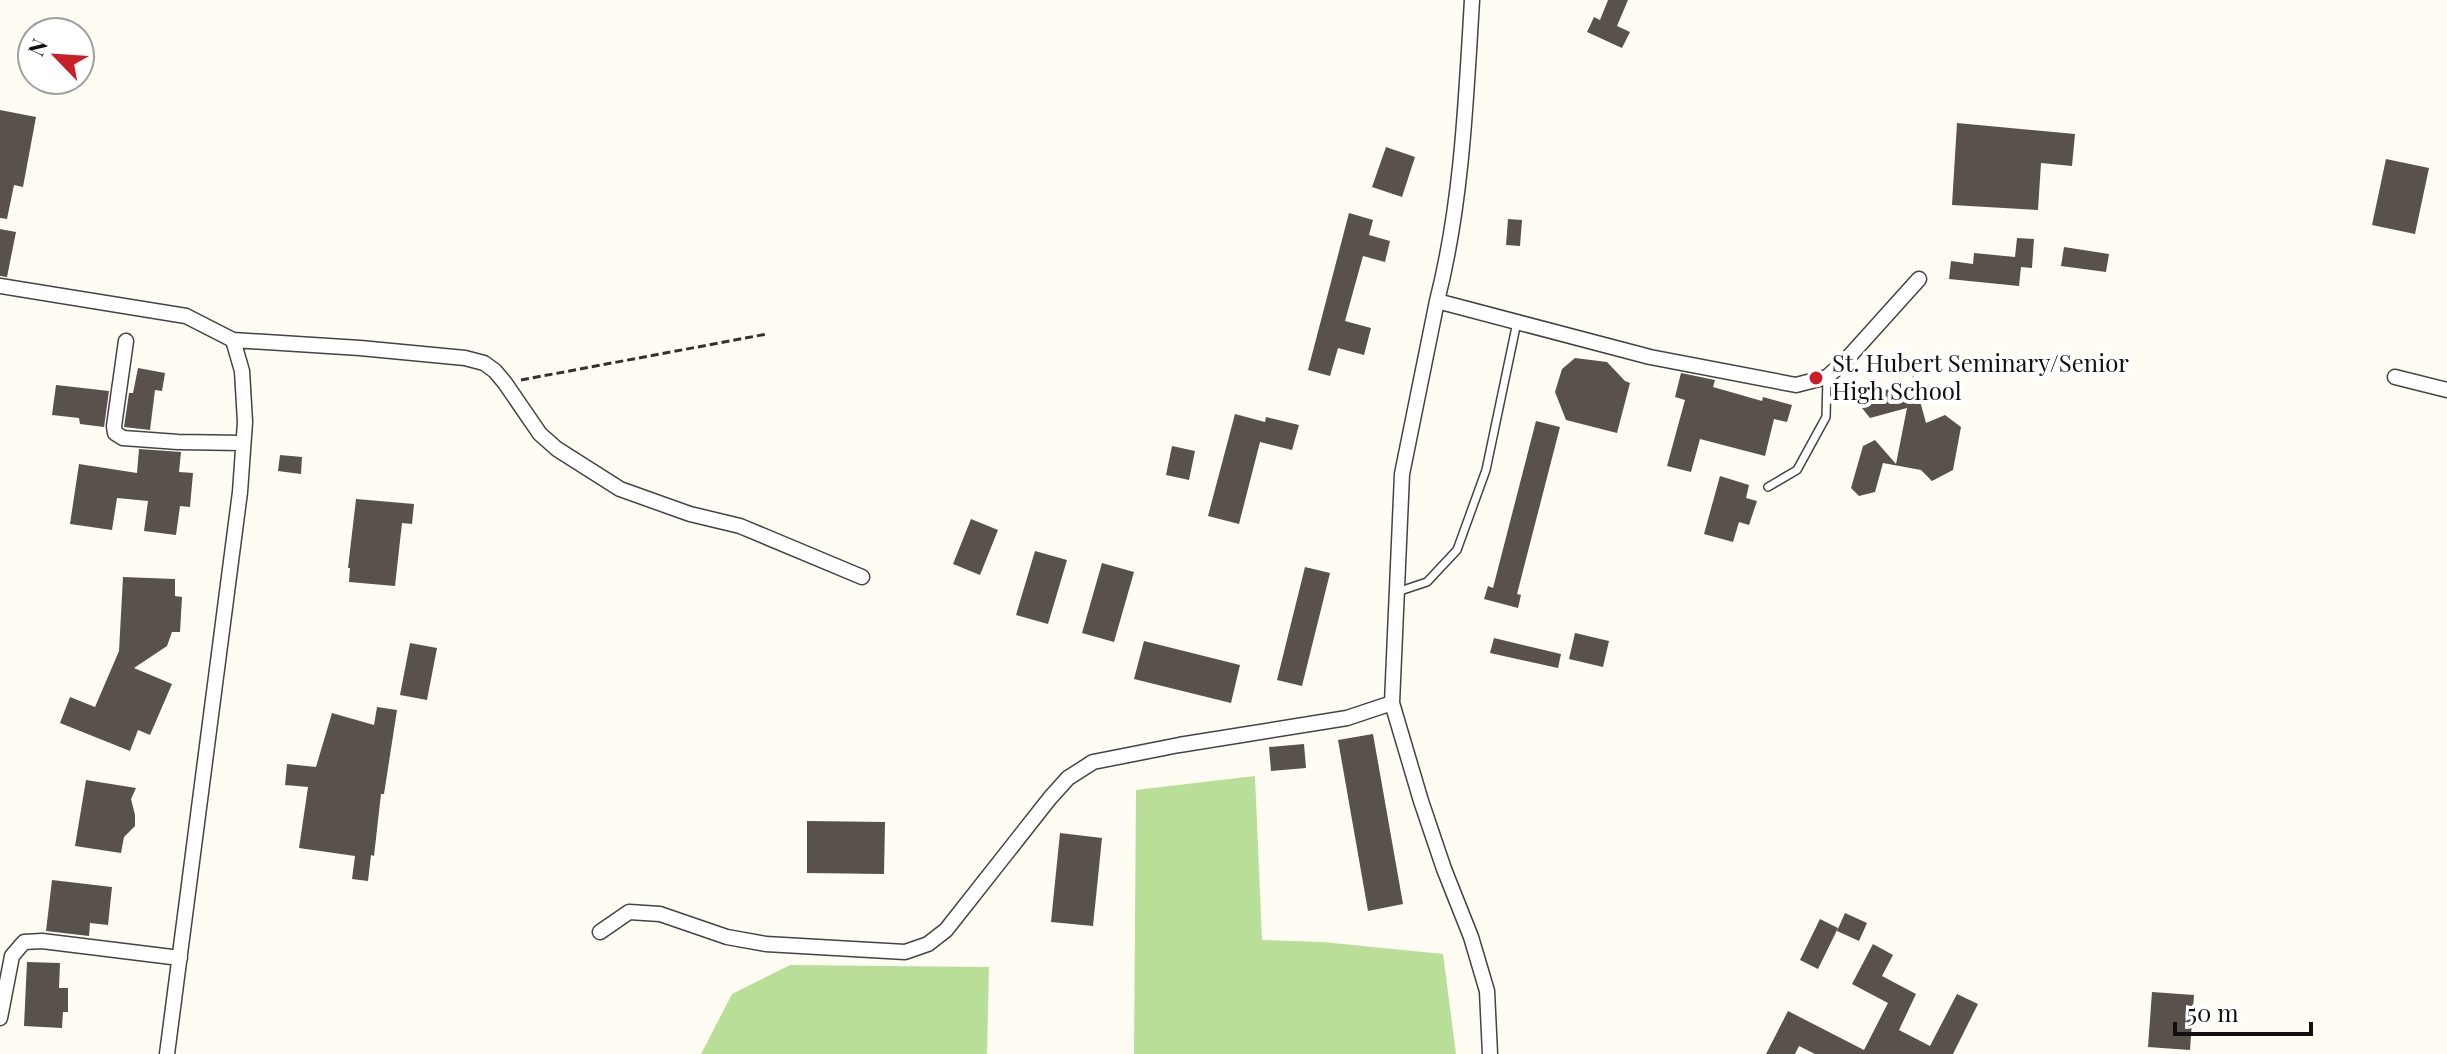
<svg xmlns="http://www.w3.org/2000/svg" width="2447" height="1054" font-family="'Playfair Display',serif">
  <style>
    .forest { fill: #b8de98 }
    .building { fill: #59514b }
    .lines { fill: none; stroke-linecap: round; stroke-linejoin: round }
    .lane-casing { stroke: #434343; stroke-width: 10 }
    .street-casing { stroke: #434343; stroke-width: 17 }
    .path { stroke: #323232; stroke-width: 3; stroke-dasharray: 8 4; stroke-linecap: butt }
    .lane { stroke: #fff; stroke-width: 7 }
    .street { stroke: #fff; stroke-width: 14 }
    .poi-dot { fill: #c81f29; stroke: #fff; stroke-width: 3 }
    .labels { text-anchor: middle; stroke-width: 8; stroke-linejoin: round; paint-order: stroke }
    .poi-label { font-size: 24px; fill: #101010; stroke: #fff; text-anchor: start }
  </style>
  <rect width="100%" height="100%" fill="#fffcf3"/>
  <path class="forest" d="M1255 776 1262 940 1323 942 1443 954 1456 1054H1134L1136 790Z
    M790 965 989 967 987 1054H701L732 994Z"/>
  <path class="building" d="M1608 0H1628L1617 26 1630 32 1622 48 1587 32 1594 17 1600 20Z
    M0 110 36 117 23 187 14 185 7 219 0 218Z
    M1957 123 2075 134 2072 166 2041 163 2038 210 1952 205Z
    M1386 147 1415 157 1402 197 1372 187Z
    M2386 159 2429 168 2415 234 2372 225Z
    M1349 213 1373 220 1369 235 1390 241 1385 262 1363 256 1345 321 1371 328 1364 355 1338 348 1330 376 1308 370Z
    M1508 219 1522 220 1520 246 1506 245Z
    M0 229 16 232 7 277 0 276Z
    M2017 238 2034 239 2032 268 2021 267 2019 286 1949 279 1951 261 1973 264 1974 253 2015 257Z
    M2064 247 2109 254 2106 272 2061 266Z
    M1575 358 1607 362 1625 381 1630 383 1617 433 1566 420 1555 392 1562 369Z
    M138 368 165 373 162 391 155 390 150 430 124 427 129 393H133Z
    M1681 373 1715 380 1713 387 1762 401 1763 397 1792 405 1787 422 1774 419 1765 456 1700 439 1691 472 1667 466 1685 400 1675 397Z
    M1913 375 1926 423 1945 415 1961 427 1953 470 1932 481 1921 470 1883 463 1875 492 1859 496 1851 488 1863 446 1875 440 1896 464 1907 408 1870 418 1862 408 1867 395 1912 383Z
    M56 385 109 391 104 427 80 424 79 418 52 415Z
    M1235 414 1265 422 1266 417 1299 425 1292 450 1260 442 1239 524 1208 516Z
    M1536 421 1560 427 1517 594 1521 595 1518 608 1484 599 1488 586 1493 588Z
    M1172 446 1195 451 1189 480 1166 475Z
    M139 449 181 452 179 472 193 473 190 507 180 506 176 535 144 531 148 501 117 498 112 530 70 524 79 464 137 473Z
    M280 455 302 457 301 474 278 471Z
    M1720 476 1749 485 1746 498 1757 501 1749 525 1739 522 1733 542 1704 534Z
    M356 499 414 504 412 524 402 523 395 586 349 582 350 568H348Z
    M971 519 998 530 980 575 953 564Z
    M1035 551 1067 560 1048 624 1016 615Z
    M1102 563 1134 572 1114 642 1082 633Z
    M1305 567 1330 573 1302 686 1277 680Z
    M123 577 175 579V596L182 597 180 632H172L167 646 134 668 172 684 150 735 138 730 130 751 60 723 70 697 95 707 119 651Z
    M1575 633 1609 641 1603 667 1569 659Z
    M1494 638 1561 654 1558 668 1490 653Z
    M1144 641 1240 665 1231 703 1134 679Z
    M410 643 437 648 427 700 400 695Z
    M377 707 397 710 384 794H381L374 856 371 855 368 881 352 879 355 856 299 848 308 787 285 785 287 764 316 767 332 713 374 725Z
    M1373 734 1403 904 1368 911 1338 740Z
    M1304 744 1306 768 1271 771 1269 747Z
    M86 780 136 788 131 799 135 815V826L124 837 121 853 75 846Z
    M807 821 885 822 884 874 807 873Z
    M1060 833 1102 838 1093 926 1051 922Z
    M52 880 112 887 108 925 90 923 89 936 46 931Z
    M1845 913 1867 923 1859 941 1837 931Z
    M1820 919 1838 928 1818 969 1800 960Z
    M1873 944 1893 955 1882 976 1916 994 1899 1030 1930 1046 1957 994 1978 1004 1953 1054H1815L1799 1046 1795 1054H1766L1788 1011 1864 1050 1888 1003 1852 984Z
    M27 962 60 963 59 988H68V1012H63L62 1028 24 1026Z
    M2152 992 2194 995 2190 1050 2148 1047Z"/>
  <g class="lines">
    <g class="lane-casing">
      <path id="lane" d="M1768 487 1797 470 1826 417 1827 377
        M1397 592 1427 582 1457 550 1486 470 1517 322"/>
    </g>
    <g class="street-casing">
      <path id="street" d="M1472 0C1466 100 1462 203 1437 301L1650 357 1796 385 1827 377 1846 360 1919 279
        M0 286 186 316 233 340 242 371 245 422 240 492 167 1054
        M233 340 360 348 465 358 484 363 495 371 505 383 540 434 557 449 620 489 690 514 740 526 862 577
        M126 341 114 426 115 433 123 438 178 442 243 443
        M2395 377 2447 390
        M1392 703 1421 801 1444 869 1471 937 1487 991 1490 1054
        M600 932 629 912 660 914 727 937 766 944 905 952 928 944 946 930 1050 798 1068 778 1093 762 1179 745 1347 718 1392 703 1402 474 1437 301
        M0 1018 12 956 24 942 42 941 180 958"/>
    </g>
    <path class="path" d="M521 380 767 334"/>
    <use href="#lane" class="lane"/>
    <use href="#street" class="street"/>
  </g>
  <circle class="poi-dot" cx="1816" cy="378" r="8"/>
  <g class="labels">
    <g class="poi-label">
      <text x="1832" y="372">St. Hubert Seminary/Senior<tspan x="1832" dy="28">High School</tspan></text>
    </g>
  </g>
  <g transform="translate(56 56) rotate(295)"><circle r="38" fill="#ffffff" stroke="#9f9f9f" stroke-width="2"/>
  <path d="M0-6L14 30L0 20L-14 30Z" fill="#c81f29"/>
  <text y="-12" font-size="22" font-weight="bold" text-anchor="middle" fill="#101010">N</text>
  </g>
  <path d="M2175 1022v12h136v-12" fill="none" stroke="#101010" stroke-width="4"/>
  <text x="2187" y="1022" font-size="24" fill="#101010" stroke="#ffffff" stroke-width="6" paint-order="stroke">50 m</text>
</svg>
